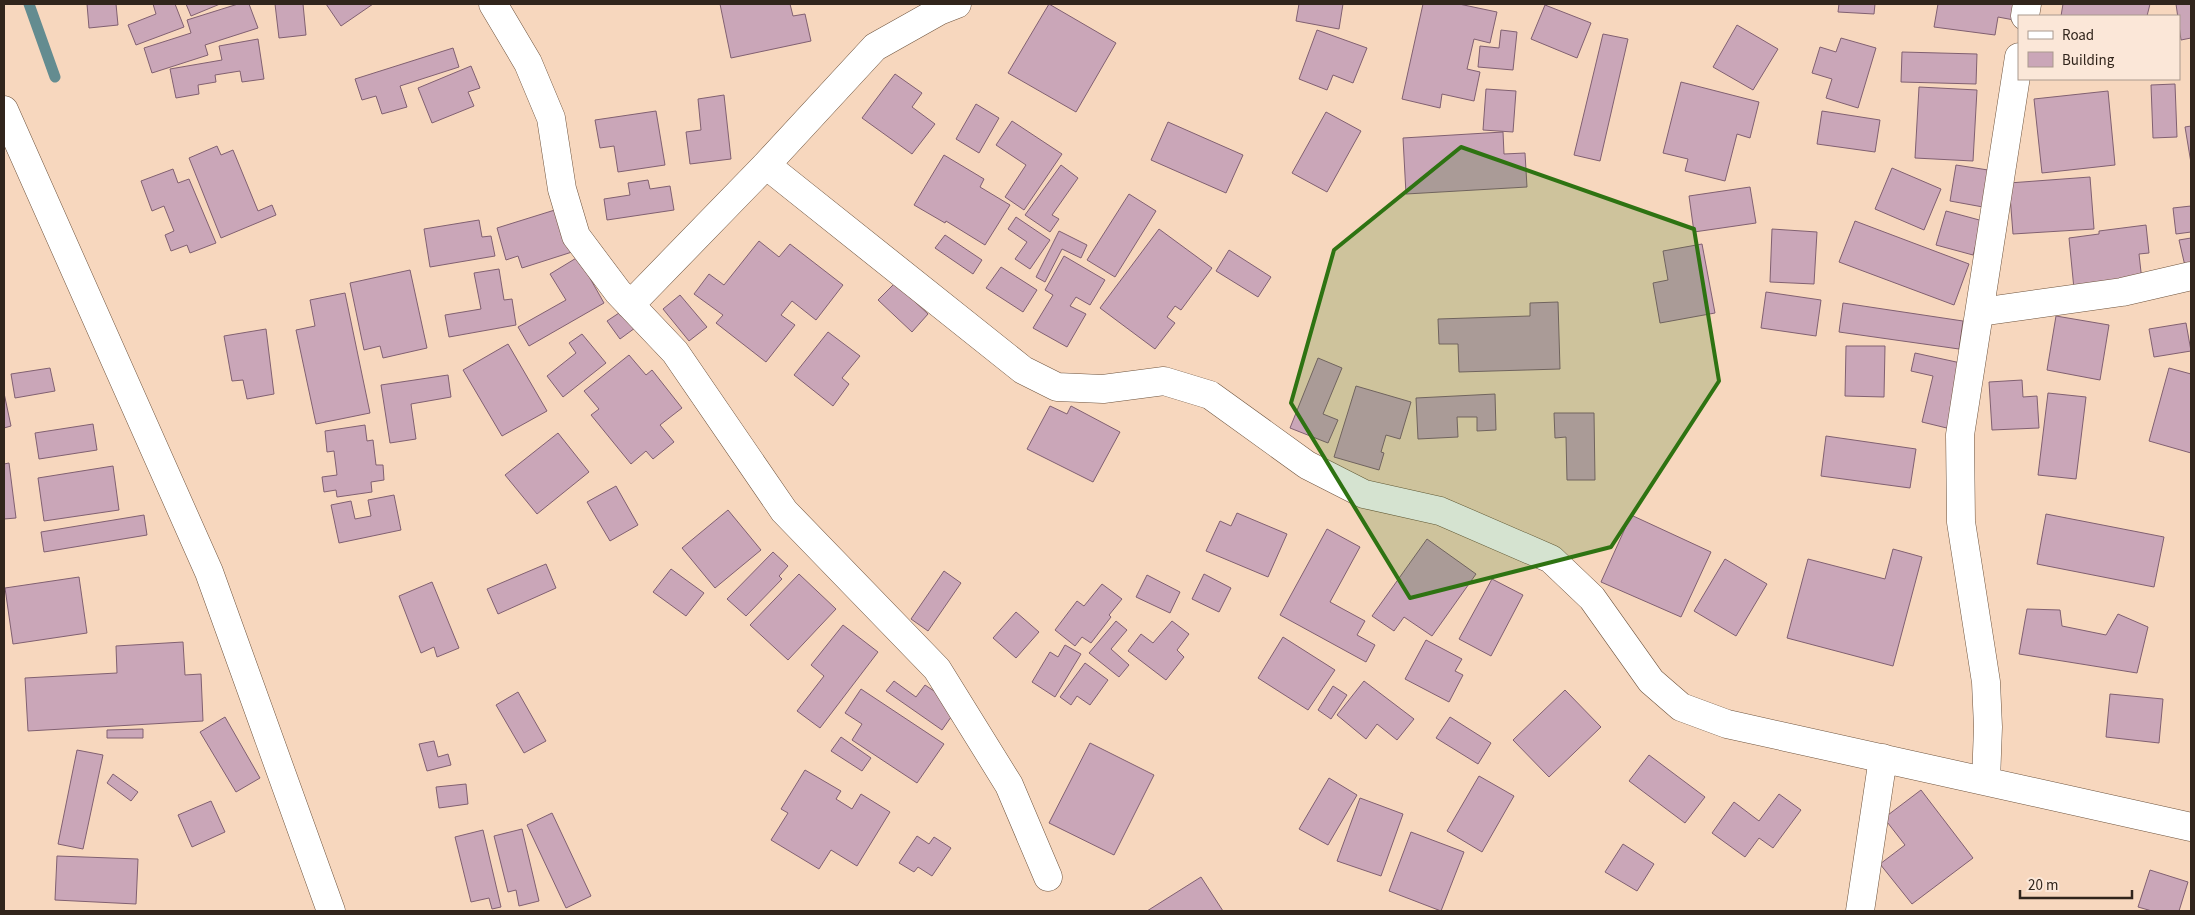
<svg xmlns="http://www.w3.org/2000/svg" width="2195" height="915" font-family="'Source Sans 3',sans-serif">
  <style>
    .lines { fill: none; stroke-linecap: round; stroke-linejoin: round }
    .stream { stroke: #648c90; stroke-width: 11 }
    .building { fill: #caa6b8; stroke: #816071 }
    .minor-casing { stroke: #6e533d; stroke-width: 29 }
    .tertiary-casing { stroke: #6e533d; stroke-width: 29 }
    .minor { stroke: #fff; stroke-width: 28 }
    .tertiary { stroke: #fff; stroke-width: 28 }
    .marked { fill: #2e7312; fill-opacity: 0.2; stroke: #2e7312; stroke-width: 4; stroke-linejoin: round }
  </style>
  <rect width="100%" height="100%" fill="#f7d7be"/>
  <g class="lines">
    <path class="stream" d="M29 4 55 77"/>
  </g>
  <path class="building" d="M87 4H116L118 25 89 28Z
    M153 4H175L184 27 136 45 128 25 156 14Z
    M186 4H220L191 16Z
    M238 4H249L258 28 205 45 208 55 152 73 144 48 191 33 187 20Z
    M275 4H303L306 35 279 38Z
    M326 4H373L341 26Z
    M720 4H790L793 16 805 14 811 41 731 58Z
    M1049 4 1116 43 1076 112 1008 73Z
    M1299 4H1343L1339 29 1296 21Z
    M1423 4H1459L1497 12 1490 43 1474 39 1467 69 1480 72 1474 101 1442 94 1440 108 1402 99Z
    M1839 4H1875L1874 14 1838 12Z
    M1938 4H2016L2014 20 1998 17 1995 35 1934 27Z
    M2063 4H2150L2147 16H2061Z
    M2176 4H2191V38L2181 40Z
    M1545 5 1591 23 1577 58 1531 39Z
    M1737 25 1778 49 1753 90 1713 67Z
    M1317 30 1367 48 1353 83 1333 75 1327 90 1299 79Z
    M1501 30 1517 32 1513 70 1478 67 1480 46 1499 48Z
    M1603 34 1628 39 1600 161 1574 155Z
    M1841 38 1876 48 1858 108 1826 98 1832 79 1812 73 1820 47 1836 52Z
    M258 39 264 79 242 82 240 71 215 75 216 82 198 85 199 94 176 98 170 69 222 60 219 46Z
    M453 48 459 67 400 86 407 107 382 114 376 96 362 100 355 79Z
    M1902 52 1977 54 1976 84 1901 82Z
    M471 66 480 88 468 92 474 106 432 123 418 88Z
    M895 74 922 93 912 107 935 124 912 154 862 118Z
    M1681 82 1759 102 1750 138 1737 134 1725 181 1685 171 1688 159 1663 153Z
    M2175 84 2177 137 2153 138 2151 85Z
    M1919 87 1977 90 1973 161 1915 158Z
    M1486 89 1516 91 1513 132 1483 130Z
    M2108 91 2115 165 2042 173 2034 99Z
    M724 95 731 159 690 164 686 132 701 130 698 99Z
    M976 104 999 118 979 153 956 139Z
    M656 111 665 165 618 172 614 146 600 148 595 120Z
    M1822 111 1880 120 1875 152 1817 144Z
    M1326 112 1361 131 1327 192 1292 173Z
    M1012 121 1062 154 1024 210 1005 197 1026 165 996 145Z
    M1168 122 1243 155 1226 193 1151 160Z
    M2191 126V163L2185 127Z
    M1503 132 1504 154 1525 153 1527 187 1406 194 1403 138Z
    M217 146 221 155 233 150 258 211 272 205 276 215 221 238 189 158Z
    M944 155 984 179 980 187 1010 205 985 245 946 221 945 223 914 205Z
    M1061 165 1078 178 1052 215 1059 219 1050 232 1025 215Z
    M1956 165 1988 170 1983 207 1950 201Z
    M1892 168 1941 189 1924 230 1875 209Z
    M173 169 178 183 189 179 216 243 190 253 187 245 171 251 165 235 174 231 164 206 152 211 141 181Z
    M2090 177 2094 229 2013 234 2009 183Z
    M648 180 650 189 670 186 674 210 607 220 604 199 630 195 628 183Z
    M1750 187 1756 223 1694 232 1689 196Z
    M1129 194 1156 211 1115 277 1087 260Z
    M2191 206V232L2176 234 2173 208Z
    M558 209 572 252 522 268 518 256 506 260 497 228Z
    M1946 211 1983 221 1973 255 1936 245Z
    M1016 217 1050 240 1030 269 1015 259 1027 242 1008 229Z
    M479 220 482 237 491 236 495 256 430 267 424 229Z
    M1855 221 1969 264 1954 305 1839 262Z
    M2146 225 2149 253 2139 254 2142 281 2074 289 2069 238 2099 234V231Z
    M1159 229 1212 268 1181 310 1175 306 1167 317 1175 323 1155 349 1100 308Z
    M1772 229 1817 232 1814 284 1770 282Z
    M1059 231 1087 245 1081 258 1062 249 1045 282 1036 277Z
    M945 235 982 260 973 274 935 248Z
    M2191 238V265L2185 266 2179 240Z
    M759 241 779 257 790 244 843 285 816 320 792 301 781 315 795 325 766 362 716 323 723 315 694 294 709 274 724 285Z
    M1702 244 1715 313 1660 323 1653 283 1668 280 1663 251Z
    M1229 250 1271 277 1258 297 1216 271Z
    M1064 256 1105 280 1090 305 1076 297 1070 306 1086 314 1067 347 1033 328 1053 295 1045 290Z
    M578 257 604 303 529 346 518 327 566 300 550 274Z
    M1001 267 1037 290 1023 312 986 288Z
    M499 269 504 300 512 299 516 325 449 337 445 315 481 309 474 273Z
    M410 270 427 348 383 358 380 346 364 350 350 283Z
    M895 283 928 314 912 332 878 300Z
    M1766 292 1821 300 1816 336 1761 328Z
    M345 293 370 413 316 424 296 330 315 326 310 300Z
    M680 295 707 327 689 341 663 309Z
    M1558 302 1560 369 1459 372 1458 344H1439L1438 319 1530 316V303Z
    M1843 303 1963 321 1959 349 1839 332Z
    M622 311 635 328 620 339 607 321Z
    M2056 316 2109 325 2100 380 2047 370Z
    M2186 323 2191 351 2154 357 2149 329Z
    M266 329 274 394 247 399 243 380 232 381 224 336Z
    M828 332 860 356 842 378 849 384 833 406 794 375Z
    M582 334 606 363 563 397 547 376 576 353 569 343Z
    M508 344 547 411 502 436 463 370Z
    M1846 346H1885L1884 397 1845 396Z
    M1915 353 1970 365 1955 430 1922 422 1933 376 1911 371Z
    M629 355 646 375 652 370 682 408 660 425 674 442 653 459 646 451 631 464 591 415 599 409 584 391Z
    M1318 358 1342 368 1323 414 1338 420 1328 443 1290 428Z
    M50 368 55 391 15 398 11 374Z
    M2169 368 2191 374V453L2149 441Z
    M448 375 451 397 411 404 416 439 390 443 381 385Z
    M2022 380 2023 397 2037 396 2039 428 1992 430 1989 382Z
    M1356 386 1411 402 1400 439 1386 435 1381 452 1384 453 1379 470 1334 457Z
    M4 393 11 426 4 428Z
    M2048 393 2086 397 2076 479 2038 475Z
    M1495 394 1496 430 1477 431V417H1457L1458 437 1418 439 1416 398Z
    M1050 406 1067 414 1071 406 1120 432 1093 482 1027 449Z
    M1554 413H1594L1595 480H1567L1566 437 1555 438Z
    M93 424 97 450 39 459 35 433Z
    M365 425 367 441 373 440 376 465H383L384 480 371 482 372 492 337 497 336 490 324 492 322 477 337 475 334 451 327 452 325 431Z
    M558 433 589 472 537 514 505 475Z
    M1826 436 1916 449 1910 488 1821 476Z
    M9 463 16 518 4 519V464Z
    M113 466 119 510 44 521 38 478Z
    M616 486 638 525 610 541 587 502Z
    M394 495 401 530 339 543 331 505 351 501 355 519 371 516 368 500Z
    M728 510 761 550 715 588 682 548Z
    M1237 513 1287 534 1268 577 1206 551 1220 521 1231 526Z
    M2046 514 2164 537 2154 587 2037 564Z
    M144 515 147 535 44 552 41 532Z
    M1631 515 1711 552 1681 617 1601 582Z
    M1327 529 1360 547 1330 602 1365 621 1357 635 1375 645 1366 662 1280 615Z
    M1427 539 1476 574 1432 636 1404 617 1394 631 1372 616Z
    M1893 549 1922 557 1893 666 1787 638 1808 559 1885 579Z
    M773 552 788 566 779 576 782 579 746 616 727 599Z
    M1725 559 1767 584 1736 636 1694 611Z
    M546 564 556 588 498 614 487 589Z
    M671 569 704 593 686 616 653 592Z
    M944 571 961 583 928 631 911 619Z
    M799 574 836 609 788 660 750 625Z
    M1204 574 1231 588 1219 612 1192 599Z
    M1147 575 1180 592 1170 613 1136 597Z
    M79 577 87 633 13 644 5 588Z
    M1492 579 1523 595 1491 656 1459 639Z
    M432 582 459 648 437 657 434 647 421 653 399 596Z
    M1102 584 1122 599 1109 615 1111 617 1091 643 1082 637 1075 646 1055 630 1077 601 1084 606Z
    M2027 609 2060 610 2062 626 2106 635 2118 614 2148 627 2137 673 2019 654Z
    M1016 612 1039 632 1016 658 993 638Z
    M1116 621 1127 630 1111 649 1129 665 1119 677 1089 653Z
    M1172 621 1189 634 1177 650 1184 657 1166 680 1128 651 1141 634 1153 643Z
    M843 625 878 652 820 728 797 711 824 676 811 665Z
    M1283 637 1335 670 1308 710 1258 678Z
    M1426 640 1462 659 1455 671 1463 675 1449 702 1405 679Z
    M183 642 185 675 201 674 203 721 28 731 25 678 117 673 116 646Z
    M1065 645 1081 654 1055 697 1032 682 1050 652 1058 657Z
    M1085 663 1108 680 1090 705 1077 696 1071 705 1060 697Z
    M894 681 916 697 925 685 958 707 942 730 886 691Z
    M1364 681 1414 719 1397 740 1377 724 1366 739 1337 715Z
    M1333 686 1347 695 1331 719 1318 710Z
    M861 689 944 744 917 783 852 740 862 724 845 713Z
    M1565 690 1601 727 1549 777 1513 740Z
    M518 692 546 741 524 753 496 705Z
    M2110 694 2163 699 2159 743 2106 737Z
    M225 717 260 778 236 792 200 732Z
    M1450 717 1491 743 1478 764 1436 738Z
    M143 729V738H107V730Z
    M841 737 871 758 862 771 831 751Z
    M434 741 438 757 448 754 451 765 427 771 419 744Z
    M1090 743 1154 775 1114 855 1049 823Z
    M77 750 103 755 83 849 58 844Z
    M1649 755 1705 797 1685 823 1629 781Z
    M805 770 841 791 836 799 852 809 861 794 890 812 857 866 831 850 819 869 771 840 788 813 781 809Z
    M113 774 138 792 131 801 107 783Z
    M1479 776 1514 796 1482 852 1447 831Z
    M1329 778 1357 795 1328 845 1299 829Z
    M466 784 468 804 439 808 436 787Z
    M1921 790 1973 858 1912 904 1880 864 1905 845 1884 818Z
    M1779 794 1801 810 1773 848 1759 838 1745 857 1712 833 1734 802 1759 821Z
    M1360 798 1403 814 1381 876 1337 861Z
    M211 801 225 832 192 847 178 815Z
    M552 813 591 896 566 908 527 825Z
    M522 829 539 901 519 906 516 890 508 892 494 836Z
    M483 830 501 907 492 909 489 898 471 902 455 837Z
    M1411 832 1464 852 1441 911 1389 891Z
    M917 836 929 844 934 837 951 848 932 876 918 867 914 872 899 863Z
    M1623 844 1654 864 1637 891 1605 872Z
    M57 856 138 859 136 904 55 900Z
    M2150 870 2188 882 2179 911H2152L2138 907Z
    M1201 877 1223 911H1147Z"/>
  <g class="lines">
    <g class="minor-casing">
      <path id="minor" d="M493 4 528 63 551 118 562 189 576 236 618 292 675 352 784 511 937 669 1009 785 1048 877
        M2025 16 2027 4
        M766 165 1023 370 1057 387 1103 389 1164 381 1210 395 1307 465 1364 494 1440 511 1551 559 1592 598 1651 681 1681 707 1727 724 2191 827
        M630 305 766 165 875 47 939 11 957 4
        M1980 312 2122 292 2191 276
        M1986 781 1988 727 1986 682 1961 522 1960 435 2019 57
        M1860 911 1883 758"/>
    </g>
    <g class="tertiary-casing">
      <path id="tertiary" d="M4 110 209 572 331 911"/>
    </g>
    <use href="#minor" class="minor"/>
    <use href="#tertiary" class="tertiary"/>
  </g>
  <path class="marked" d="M1461 147 1694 229 1719 381 1611 547 1410 598 1291 403 1334 250Z"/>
  <rect width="2195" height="915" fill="none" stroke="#31251c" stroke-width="10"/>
  <rect x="2018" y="15" width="162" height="65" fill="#fbe7d8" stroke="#aa998d"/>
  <rect x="2028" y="31" width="25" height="8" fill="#ffffff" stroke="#aa998d"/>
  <text x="2062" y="40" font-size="15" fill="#31251c">Road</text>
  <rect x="2028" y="52" width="25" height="15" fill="#caa6b8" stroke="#aa998d"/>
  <text x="2062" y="65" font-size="15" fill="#31251c">Building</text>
  <path d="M2020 890v8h112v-8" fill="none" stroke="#31251c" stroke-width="2.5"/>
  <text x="2028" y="890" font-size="15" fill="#31251c" stroke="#fbe7d8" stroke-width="4" paint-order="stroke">20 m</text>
</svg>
